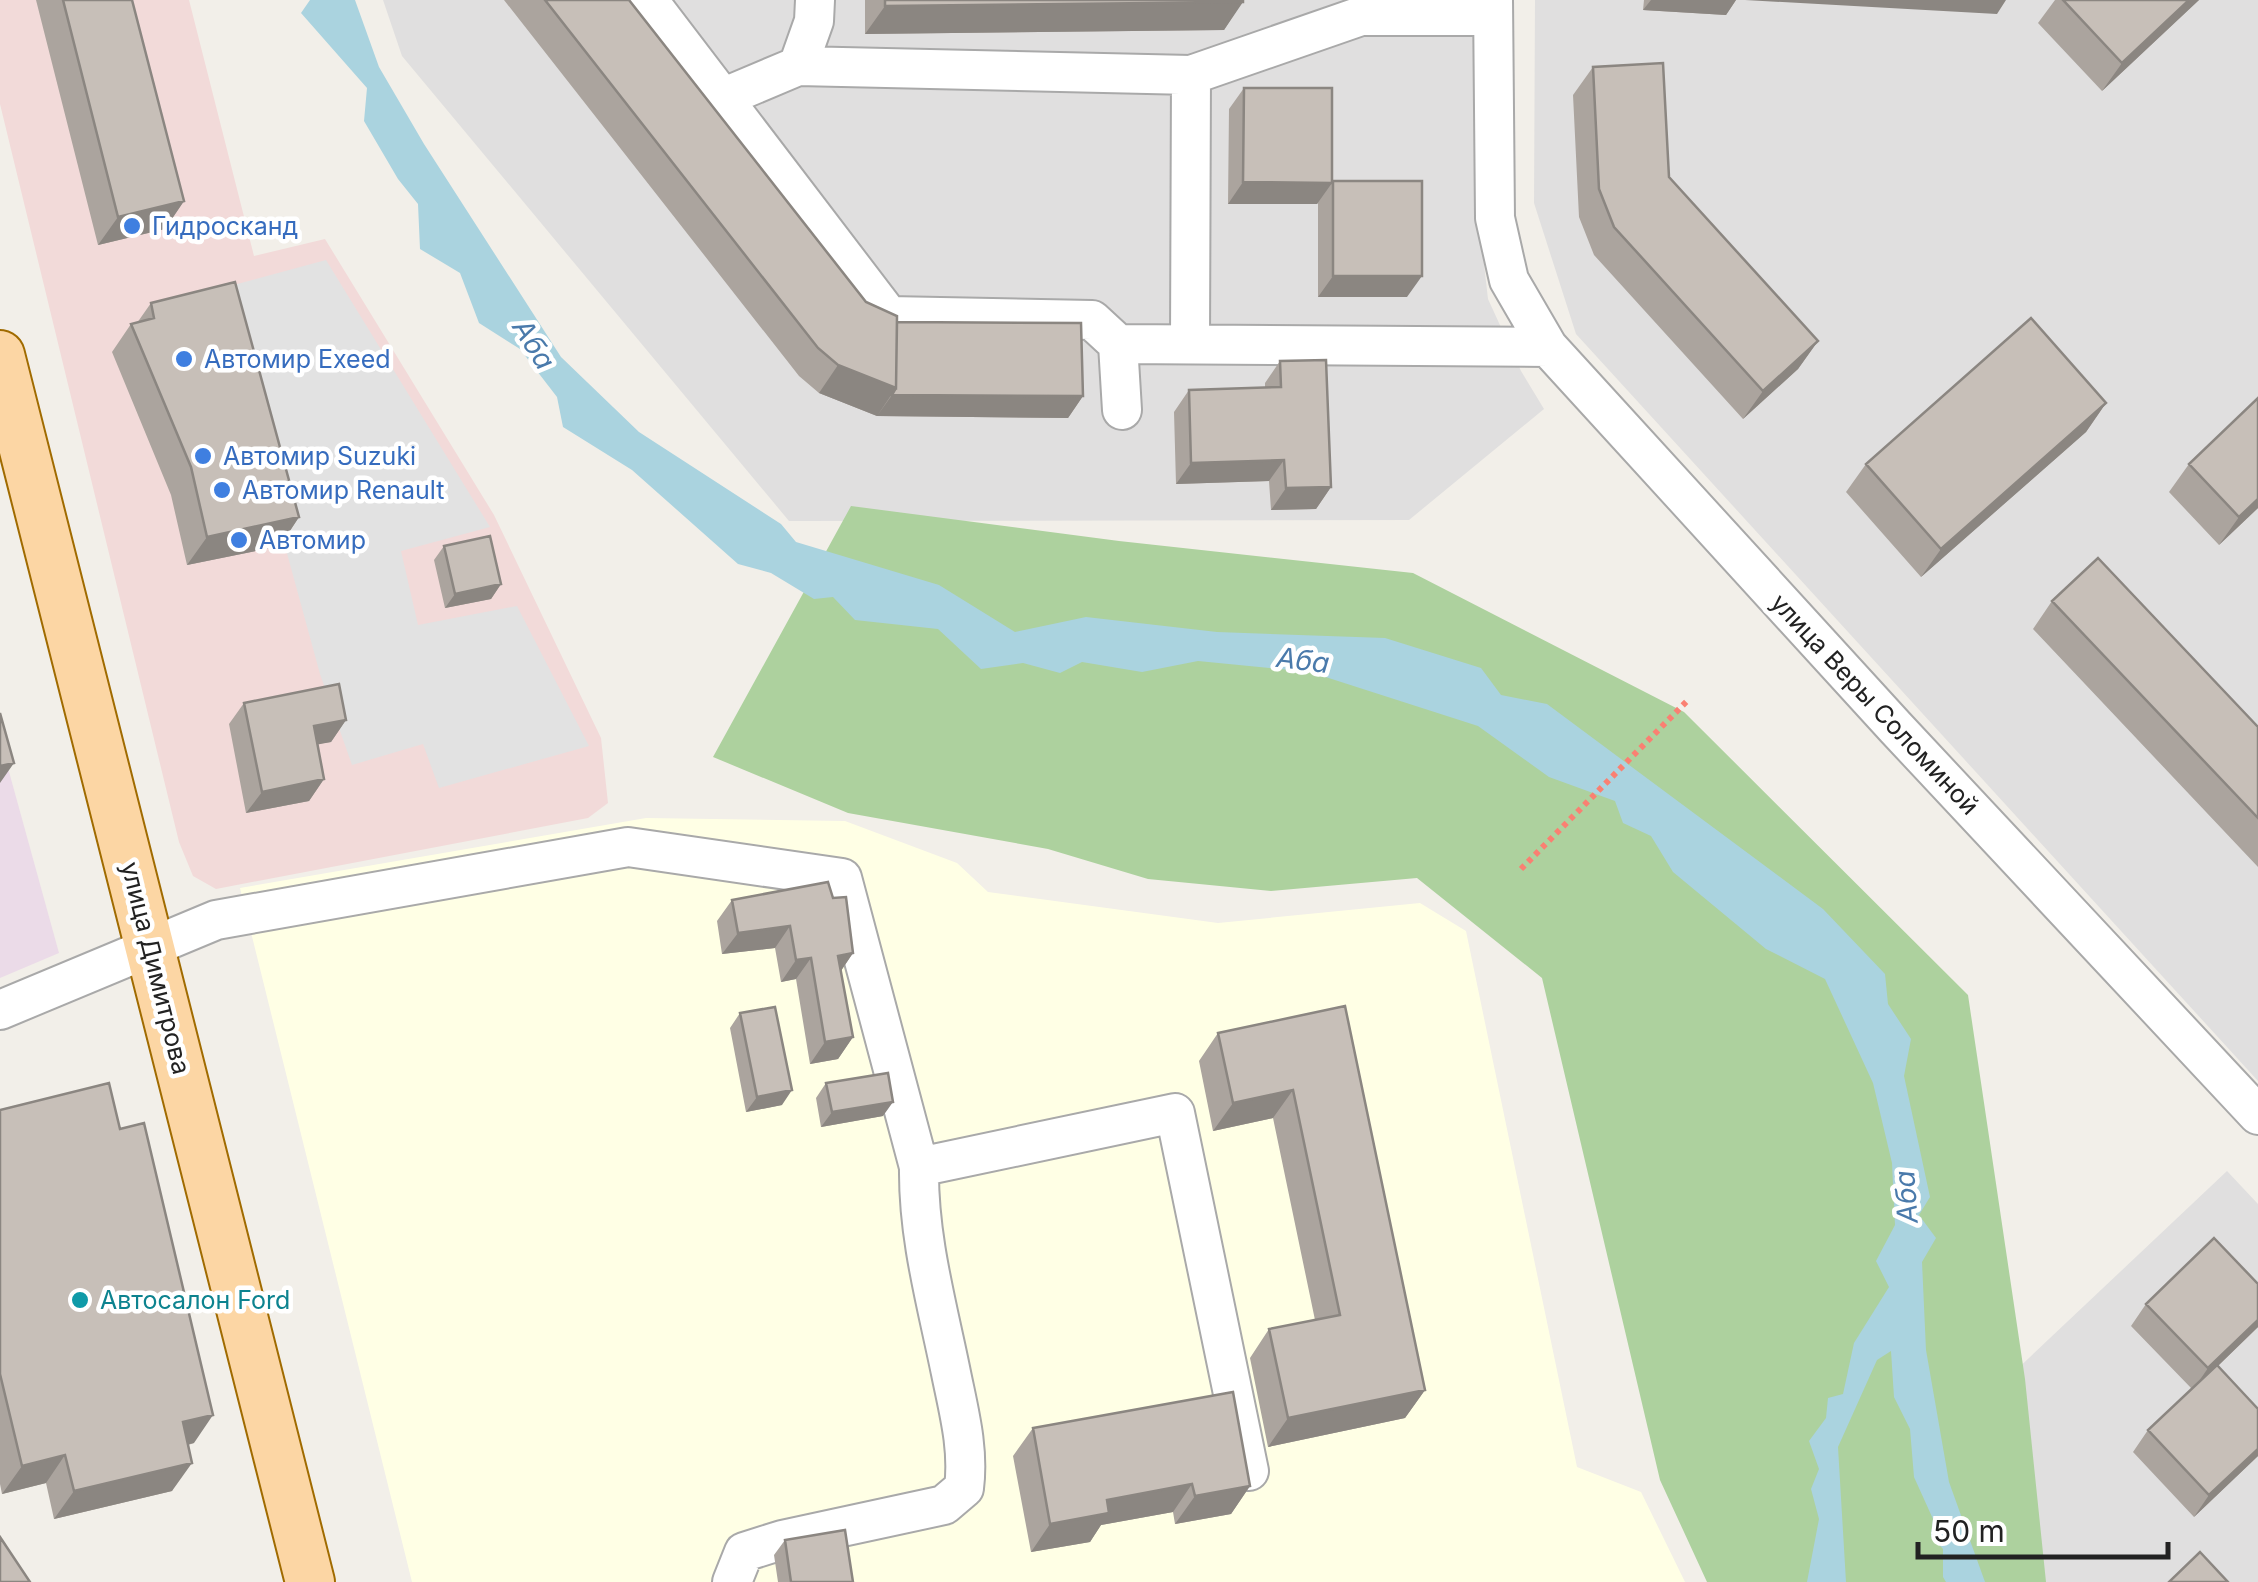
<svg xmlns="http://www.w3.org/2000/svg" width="2258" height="1582" font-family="Inter,sans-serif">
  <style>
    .residential { fill: #e0dfdf }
    .commercial { fill: #f2dad9 }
    .industrial { fill: #ebdbe8 }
    .education { fill: #ffffe5 }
    .forest { fill: #add19e }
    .parking { fill: #e2e2e2 }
    .water { fill: #aad3df }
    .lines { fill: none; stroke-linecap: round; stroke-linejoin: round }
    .minor-casing { stroke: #a9a9a9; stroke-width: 42 }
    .major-casing { stroke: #a06b00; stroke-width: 52 }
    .path { stroke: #fa8072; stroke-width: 6; stroke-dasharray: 5 5; stroke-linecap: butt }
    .minor { stroke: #fff; stroke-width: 38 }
    .major { stroke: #fcd6a4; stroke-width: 48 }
    .wall { fill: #aba49e }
    .shaded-wall { fill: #8b8681 }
    .building { fill: #c7bfb8; stroke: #8b8681; stroke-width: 2.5 }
    .shop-dot { fill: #3f7fe0; stroke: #fff; stroke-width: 4 }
    .culture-dot { fill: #0f9aa8; stroke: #fff; stroke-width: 4 }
    .labels { text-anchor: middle; stroke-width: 9; stroke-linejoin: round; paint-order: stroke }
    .shop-label { font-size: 25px; fill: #366cbe; stroke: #fff; text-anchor: start }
    .street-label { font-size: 25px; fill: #222; stroke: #fff }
    .culture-label { font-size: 25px; fill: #0d838f; stroke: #fff; text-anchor: start }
    .water-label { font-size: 28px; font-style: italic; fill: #4a7aab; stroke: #fff }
  </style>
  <rect width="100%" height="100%" fill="#f2efe9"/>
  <path class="residential" d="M383 0H1478L1480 229 1488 299 1521 371 1544 409 1409 520 789 521 402 56Z
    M1535 0H2258V1081L1576 334 1534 203Z
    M2227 1171 2258 1204V1582H2040L1960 1423Z"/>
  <path class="commercial" d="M0 0H189L254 256 325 239 494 515 601 738 608 803 588 818 216 889 193 876 179 842 0 104Z"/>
  <path class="industrial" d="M0 739 59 953 0 978Z"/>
  <path class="education" d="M646 818 845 821 957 863 988 892 1218 923 1420 903 1466 931 1577 1467 1641 1492 1685 1582H412L240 888Z"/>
  <path class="forest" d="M851 506 1119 541 1413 573 1684 712 1968 995 2025 1379 2046 1582H1707L1660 1480 1542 978 1417 878 1271 891 1148 879 1048 849 848 813 713 757Z"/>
  <path class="parking" d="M326 260 490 527 401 551 418 625 517 606 589 746 439 788 423 744 352 765 320 674 215 290Z"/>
  <path class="water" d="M310 0H355L379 67 424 144 561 357 639 432 781 524 796 542 939 585 1015 632 1086 617 1217 632 1385 638 1481 668 1501 695 1547 704 1823 909 1885 974 1888 1004 1911 1039 1904 1076 1930 1197 1919 1215 1936 1238 1922 1262 1926 1350 1949 1482 1985 1582H1946L1943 1577V1549L1931 1536 1933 1519 1914 1477 1910 1429 1894 1397 1891 1351 1877 1360 1838 1447 1846 1582H1807L1819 1519 1811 1489 1819 1469 1809 1441 1826 1418 1828 1398 1843 1394 1854 1343 1889 1287 1876 1261 1895 1225 1892 1163 1873 1083 1825 979 1766 949 1673 872 1651 836 1623 823 1615 801 1549 777 1478 726 1310 672 1198 661 1142 672 1082 662 1060 673 1023 663 981 669 938 629 855 620 833 597 814 599 771 573 738 564 632 470 563 427 557 397 520 349 479 323 460 273 420 249 418 204 398 179 364 121 367 88 301 13Z"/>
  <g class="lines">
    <g class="minor-casing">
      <path id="minor" d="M648 0 889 316 1092 320 1118 344 1122 410
        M1493 0 1495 218 1509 280 1548 347 1896 728 2258 1115
        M798 66 814 21 815 0
        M722 98 798 66 1191 75 1361 16H1493
        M1118 344 1548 347
        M1190 344 1191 75
        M0 1010 216 920 628 847 842 878 919 1167 1175 1113 1249 1471
        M732 1582 744 1552 782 1540 944 1505 964 1488C969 1449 959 1412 951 1373 937 1304 918 1238 919 1167"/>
    </g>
    <g class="major-casing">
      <path id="major" d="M0 355 310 1582"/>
    </g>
    <path class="path" d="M1521 869 1689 699"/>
    <use href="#minor" class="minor"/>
    <use href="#major" class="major"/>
  </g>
  <path class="wall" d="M36 0H132L184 201 165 229 98 245Z
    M504 0H629L866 302 897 322 1083 396 1068 418 877 416 819 393 799 376Z
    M865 0H1243L1224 30 865 34Z
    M1644 0H1736L1726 15 1643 10Z
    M2055 0H2199L2102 91 2038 23Z
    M1593 67 1669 177 1818 341 1798 369 1743 419 1594 255 1579 217 1573 95Z
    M1244 88 1332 182 1407 297H1318V203L1317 204H1228L1229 109Z
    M151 303 299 517 280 546 187 565 171 495 112 352 131 324 137 323Z
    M1280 361 1331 487 1316 509 1271 510 1269 481 1176 484 1174 412 1189 390 1265 387V383Z
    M2258 398V508L2219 545 2169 492 2189 464Z
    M2106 403 2086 432 1921 577 1846 492 1866 464Z
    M444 546 501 584 491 599 445 608 434 560Z
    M2052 601 2258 727V867L2033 629Z
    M244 703 346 720 331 742 317 744 324 779 309 801 246 813 229 724Z
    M732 900 853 953 841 971 853 1037 838 1059 810 1064 796 979 781 982 775 948 722 954 717 921Z
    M1345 1006 1425 1390 1405 1418 1268 1447 1250 1358 1269 1329 1315 1320 1273 1118 1213 1131 1199 1061 1218 1033Z
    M740 1013 782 1105 746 1112 730 1028Z
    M826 1083 883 1116 821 1127 816 1098Z
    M0 1110 194 1443 188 1445 172 1491 54 1519 46 1483 2 1494 0 1484Z
    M2146 1304 2258 1327 2218 1366 2258 1456 2194 1517 2133 1452 2148 1430 2192 1389 2131 1326Z
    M1033 1428 1250 1486 1231 1514 1175 1524 1173 1512 1101 1525 1090 1542 1031 1552 1013 1456Z
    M785 1540 853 1582H778L774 1555Z"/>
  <path class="shaded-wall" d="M1651 0H1736L1726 15 1643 10Z
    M1745 0H2006L1997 14Z
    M2189 0H2199L2102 91 2122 63Z
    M1243 2 1224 30 865 34 885 6Z
    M1243 182 1332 183 1317 204H1228Z
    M184 201 165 229 98 245 118 217Z
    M1333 276H1422L1407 297H1318Z
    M1818 341 1798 369 1743 419 1763 391Z
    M838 365 896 388 877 416 819 393Z
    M892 395 1083 396 1068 418 877 416Z
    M2106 403 2086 432 1921 577 1941 549Z
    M1284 460 1269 481 1176 484 1191 463Z
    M1331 487 1316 509 1271 510 1286 488Z
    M2258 499V508L2219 545 2239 517Z
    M299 517 280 546 187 565 207 537Z
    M501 584 491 599 445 608 455 594Z
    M346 720 331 742 299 748 314 726Z
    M14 763 0 783V766Z
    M324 779 309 801 246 813 262 792Z
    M790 926 775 948 722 954 738 933Z
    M853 953 838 975V956Z
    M811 958 796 979 781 982 796 960Z
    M853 1037 838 1059 810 1064 825 1042Z
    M792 1090 782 1105 746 1112 757 1097Z
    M1293 1090 1273 1118 1213 1131 1233 1103Z
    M893 1102 883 1116 821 1127 832 1112Z
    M2258 1320V1327L2193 1390 2208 1368Z
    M1425 1390 1405 1418 1268 1447 1288 1418Z
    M213 1415 194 1443 163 1450 183 1422Z
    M2258 1449V1456L2194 1517 2209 1495Z
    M65 1455 46 1483 2 1494 22 1466Z
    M192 1463 172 1491 54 1519 74 1491Z
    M1192 1484 1173 1512 1101 1525 1090 1542 1031 1552 1050 1524 1107 1500Z
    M1250 1486 1231 1514 1175 1524 1195 1496Z"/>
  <path class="building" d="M63 0H132L184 201 118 217Z
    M545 0H629L866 302 897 316 896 388 838 365 818 348Z
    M885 0H1243V2L885 6Z
    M2063 0H2189L2122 63Z
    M1663 63 1669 177 1818 341 1763 391 1614 227 1599 189 1593 67Z
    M1244 88H1332V183L1243 182Z
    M1333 181H1422V276H1333Z
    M235 282 299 517 207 537 191 467 131 324 154 318 151 303Z
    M2031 318 2106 403 1941 549 1866 464Z
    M897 322 1081 323 1083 396 892 395 896 388Z
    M1326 360 1331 487 1286 488 1284 460 1191 463 1189 390 1281 387 1280 361Z
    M2258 398V499L2239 517 2189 464Z
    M490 536 501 584 455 594 444 546Z
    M2098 558 2258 727V818L2052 601Z
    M339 684 346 720 314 726 324 779 262 792 244 703Z
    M0 713 14 763 0 766Z
    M828 882 833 898 846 897 853 953 838 956 853 1037 825 1042 811 958 796 960 790 926 738 933 732 900Z
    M1345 1006 1425 1390 1288 1418 1269 1329 1340 1315 1293 1090 1233 1103 1218 1033Z
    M775 1007 792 1090 757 1097 740 1013Z
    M888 1073 893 1102 832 1112 826 1083Z
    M109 1083 120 1129 144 1123 213 1415 183 1422 192 1463 74 1491 65 1455 22 1466 0 1374V1110Z
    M2214 1238 2258 1284V1320L2208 1368 2146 1304Z
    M2217 1365 2258 1409V1449L2209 1495 2148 1430Z
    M1233 1392 1250 1486 1195 1496 1192 1484 1107 1500 1109 1513 1050 1524 1033 1428Z
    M845 1530 853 1582H791L785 1540Z
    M0 1537 30 1582H0Z
    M2200 1552 2228 1582H2169Z"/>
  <g class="shop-dot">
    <circle cx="132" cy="226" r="10"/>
    <circle cx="184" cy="359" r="10"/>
    <circle cx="203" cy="456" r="10"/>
    <circle cx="222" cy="490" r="10"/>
    <circle cx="239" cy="540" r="10"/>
  </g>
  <circle class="culture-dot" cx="80" cy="1300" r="10"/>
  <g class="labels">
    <g class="shop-label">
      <text x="152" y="235">Гидросканд</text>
      <text x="204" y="368">Автомир Exeed</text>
      <text x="223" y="465">Автомир Suzuki</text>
      <text x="242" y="499">Автомир Renault</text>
      <text x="259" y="549">Автомир</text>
    </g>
    <g class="street-label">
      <text transform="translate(1875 704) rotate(47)" y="9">улица Веры Соломиной</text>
      <text transform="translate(156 968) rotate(76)" y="9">улица Димитрова</text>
    </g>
    <g class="culture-label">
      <text x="100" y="1309">Автосалон Ford</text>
    </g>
    <g class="water-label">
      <text transform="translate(534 344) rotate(58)" y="10">Аба</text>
      <text transform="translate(1303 660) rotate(7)" y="10">Аба</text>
      <text transform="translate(1906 1197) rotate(-94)" y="10">Аба</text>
    </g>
  </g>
  <path d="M1918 1542v15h250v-15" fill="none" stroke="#222222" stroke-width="5"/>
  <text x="1933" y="1542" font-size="30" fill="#222222" stroke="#ffffff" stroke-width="8" paint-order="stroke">50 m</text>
</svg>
